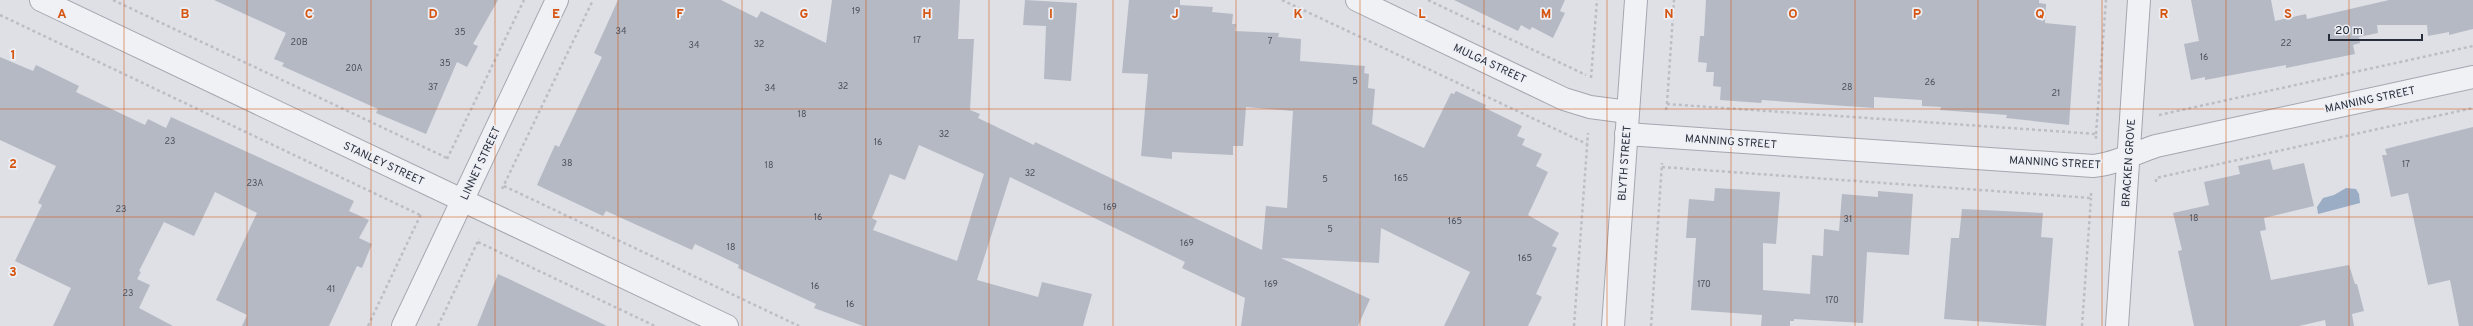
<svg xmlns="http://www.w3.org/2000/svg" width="2473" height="326" font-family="Overpass,sans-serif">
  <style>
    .water { fill: #9bacc5 }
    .building { fill: #b5b9c3; fill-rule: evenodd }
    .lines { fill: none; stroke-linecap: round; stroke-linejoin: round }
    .minor-casing { stroke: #a4a7b0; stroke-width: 24 }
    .tertiary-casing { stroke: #a4a7b0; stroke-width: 24 }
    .path { stroke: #bcbec5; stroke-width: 2.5; stroke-dasharray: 3 3; stroke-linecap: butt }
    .minor { stroke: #f0f1f5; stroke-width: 22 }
    .tertiary { stroke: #f0f1f5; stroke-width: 22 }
    .grid { fill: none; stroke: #d55511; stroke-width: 1; stroke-opacity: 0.55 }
    .labels { text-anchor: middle; stroke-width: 3.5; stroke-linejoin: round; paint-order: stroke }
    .number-label { font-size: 9px; fill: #4b515e }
    .street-label { font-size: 11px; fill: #282e3c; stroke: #edeff4 }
    .grid-label { font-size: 13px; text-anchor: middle; font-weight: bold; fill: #d55511; stroke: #edeff4; stroke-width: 3.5; stroke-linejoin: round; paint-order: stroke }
  </style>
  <rect width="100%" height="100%" fill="#dee0e6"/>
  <path class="water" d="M2346 188 2356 189 2359 194 2360 203 2318 214 2317 207 2323 198 2334 195Z"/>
  <path class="building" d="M214 0H498L473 44 478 46 467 67 457 62 426 134 376 113 378 109 282 66 284 63 274 59 286 33Z
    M618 0H721L757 18 761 11 826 43 832 0H960L958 39H974L970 110 980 114 978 118 1034 145 1035 142 1262 250 1266 206 1287 208 1293 111 1246 107 1243 146H1233V155L1172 152V159L1141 156 1148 74 1122 73 1129 0H1180V5L1213 7 1212 12 1233 14 1232 24H1236L1235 31 1279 33 1278 37 1301 39 1300 61 1365 66 1364 73 1369 74 1368 88 1375 89 1372 124 1424 148 1451 93 1454 94 1456 91 1486 105 1485 108 1522 126 1517 136 1525 139 1522 145 1542 154 1536 166 1548 172 1528 215 1559 233 1552 246 1557 248 1536 294 1542 297 1528 326H1444L1470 272 1381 228 1379 263 1281 258 1370 299 1358 326H1241L1245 298 1182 268 1185 262 1010 177 977 280 1038 297 1042 282 1092 294 1083 326H863L814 308 816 304 738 268 739 265 695 244 692 250 606 211 603 216 537 185 555 145 559 147 602 57 594 53ZM919 145 984 174 957 261 873 230 877 221 872 218 890 174 905 180Z
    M1025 0 1077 3 1071 81 1044 79 1046 26 1023 25Z
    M1454 0H1565L1560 11 1565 13 1553 38 1532 27 1530 30 1521 25 1518 31Z
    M1706 0H2039V3L2046 4 2045 23 2076 26 2069 125 2006 118 2007 115 1940 110 1941 107 1922 106V100L1874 97V108L1762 100 1761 103 1720 100 1721 87 1713 86 1714 72H1706L1707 63 1698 62 1700 36H1704Z
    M2191 0H2271L2275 21 2306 14 2307 19 2389 0H2473V29L2449 35V32L2428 36 2427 25H2377L2378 33 2359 37 2360 43 2353 45 2355 54 2286 68V65L2205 80V77L2191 80 2184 44 2199 41Z
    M0 57 33 71 36 65 79 86 76 92 145 125 148 119 166 128 171 117 354 201 349 211 369 220 359 238 372 244 362 268 357 266 329 326H242L247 315 216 300 257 213 215 192 194 236 164 222 139 271 141 272 137 279 150 285 139 308 173 326H53L71 288 15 261 42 205 38 203 56 166 0 140Z
    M2473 127V326H2459L2450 280 2428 285 2408 193 2391 197 2382 155H2387L2385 149Z
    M2270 159 2273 170 2304 163 2314 206 2264 218 2266 230 2260 231 2271 280 2349 265 2355 284H2357L2364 311 2352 314 2354 326H2326L2325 320 2299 326H2194L2178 251 2182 250 2173 213 2209 205 2204 182 2240 174 2238 166Z
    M1715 188 1780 192 1776 244 1763 243V290L1810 294 1812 255 1823 256 1824 229 1839 231 1842 194 1878 197V191L1913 194 1909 255 1867 252 1863 323 1794 319V321H1790V326H1761L1762 315 1691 310 1696 238H1686L1689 199 1714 201Z
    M1962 209 2043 213 2041 237 2053 238 2046 326 1944 319 1951 238H1959Z
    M498 274 509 279 607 326H477Z"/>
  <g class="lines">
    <g class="minor-casing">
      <path id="minor" d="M41 0 727 326
        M1357 0 1564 99 1590 107 1628 112
        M1626 134 2093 166C2115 164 2135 153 2156 146L2473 77
        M403 326 557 0
        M2117 326 2139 0"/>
    </g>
    <g class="tertiary-casing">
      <path id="tertiary" d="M1613 326 1636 0"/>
    </g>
    <path class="path" d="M113 0 447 158
      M1282 0 1587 144
      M1428 0 1586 75
      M0 15 420 215
      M1591 78 1597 0
      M1667 104 1674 0
      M1666 110 1667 104 2096 134V139
      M2159 115 2473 46
      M2096 134 2106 0
      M447 159 524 0
      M1662 167 2091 198V193
      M2156 182V178L2473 108
      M504 186 799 326
      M502 189 593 0
      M478 242 655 326
      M368 326 421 214
      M438 326 479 239
      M1574 326 1588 133
      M1651 326 1662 163
      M2082 326 2091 198"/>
    <use href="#minor" class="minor"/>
    <use href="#tertiary" class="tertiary"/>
  </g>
  <path class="grid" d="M124 0V326M247 0V326M371 0V326M495 0V326M618 0V326M742 0V326M866 0V326M989 0V326M1113 0V326M1236 0V326M1360 0V326M1484 0V326M1607 0V326M1731 0V326M1855 0V326M1978 0V326M2102 0V326M2226 0V326M2349 0V326M0 109H2473M0 217H2473"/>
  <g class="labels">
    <g class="number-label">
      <text x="856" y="14">19</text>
      <text x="621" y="34">34</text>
      <text x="460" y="35">35</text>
      <text x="917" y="43">17</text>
      <text x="1270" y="44">7</text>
      <text x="299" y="45">20B</text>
      <text x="2286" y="46">22</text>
      <text x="759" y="47">32</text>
      <text x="694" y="48">34</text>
      <text x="2204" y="60">16</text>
      <text x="445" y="66">35</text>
      <text x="354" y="71">20A</text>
      <text x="1355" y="84">5</text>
      <text x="1930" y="85">26</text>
      <text x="843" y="89">32</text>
      <text x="433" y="90">37</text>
      <text x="1847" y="90">28</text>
      <text x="770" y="91">34</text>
      <text x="2056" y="96">21</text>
      <text x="802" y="117">18</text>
      <text x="944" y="137">32</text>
      <text x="170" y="144">23</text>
      <text x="878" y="145">16</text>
      <text x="567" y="166">38</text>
      <text x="2406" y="167">17</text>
      <text x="769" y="168">18</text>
      <text x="1030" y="176">32</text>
      <text x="1401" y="181">165</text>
      <text x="1325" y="182">5</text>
      <text x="255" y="186">23A</text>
      <text x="1110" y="210">169</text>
      <text x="121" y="212">23</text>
      <text x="818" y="220">16</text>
      <text x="2194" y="221">18</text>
      <text x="1848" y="222">31</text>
      <text x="1455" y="224">165</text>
      <text x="1330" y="232">5</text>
      <text x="1187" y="246">169</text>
      <text x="731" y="250">18</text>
      <text x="1525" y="261">165</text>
      <text x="1271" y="287">169</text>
      <text x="1704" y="287">170</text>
      <text x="815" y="289">16</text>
      <text x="331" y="292">41</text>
      <text x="128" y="296">23</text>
      <text x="1832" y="303">170</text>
      <text x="850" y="307">16</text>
    </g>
    <g class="street-label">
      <text transform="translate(1490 63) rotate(25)" y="4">MULGA STREET</text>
      <text transform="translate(2370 99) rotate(-12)" y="4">MANNING STREET</text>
      <text transform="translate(1731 141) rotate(4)" y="4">MANNING STREET</text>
      <text transform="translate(2055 162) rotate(3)" y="4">MANNING STREET</text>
      <text transform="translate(384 163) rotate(25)" y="4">STANLEY STREET</text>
      <text transform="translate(480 163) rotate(-65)" y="4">LINNET STREET</text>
      <text transform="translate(1624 163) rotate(-86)" y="4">BLYTH STREET</text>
      <text transform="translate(2128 163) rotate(-86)" y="4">BRACKEN GROVE</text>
    </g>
  </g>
  <g class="grid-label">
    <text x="62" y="18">A</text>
    <text x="185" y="18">B</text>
    <text x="309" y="18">C</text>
    <text x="433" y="18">D</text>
    <text x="556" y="18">E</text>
    <text x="680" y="18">F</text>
    <text x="804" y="18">G</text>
    <text x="927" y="18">H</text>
    <text x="1051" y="18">I</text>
    <text x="1175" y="18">J</text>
    <text x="1298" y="18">K</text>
    <text x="1422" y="18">L</text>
    <text x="1546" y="18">M</text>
    <text x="1669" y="18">N</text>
    <text x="1793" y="18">O</text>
    <text x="1917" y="18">P</text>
    <text x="2040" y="18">Q</text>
    <text x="2164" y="18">R</text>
    <text x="2288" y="18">S</text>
    <text x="13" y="59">1</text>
    <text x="13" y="168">2</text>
    <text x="13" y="276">3</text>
  </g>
  <path d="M2329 34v6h93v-6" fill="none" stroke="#282e3c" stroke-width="2"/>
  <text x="2335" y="34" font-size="12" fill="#282e3c" stroke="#edeff4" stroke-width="3" paint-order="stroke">20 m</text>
</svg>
